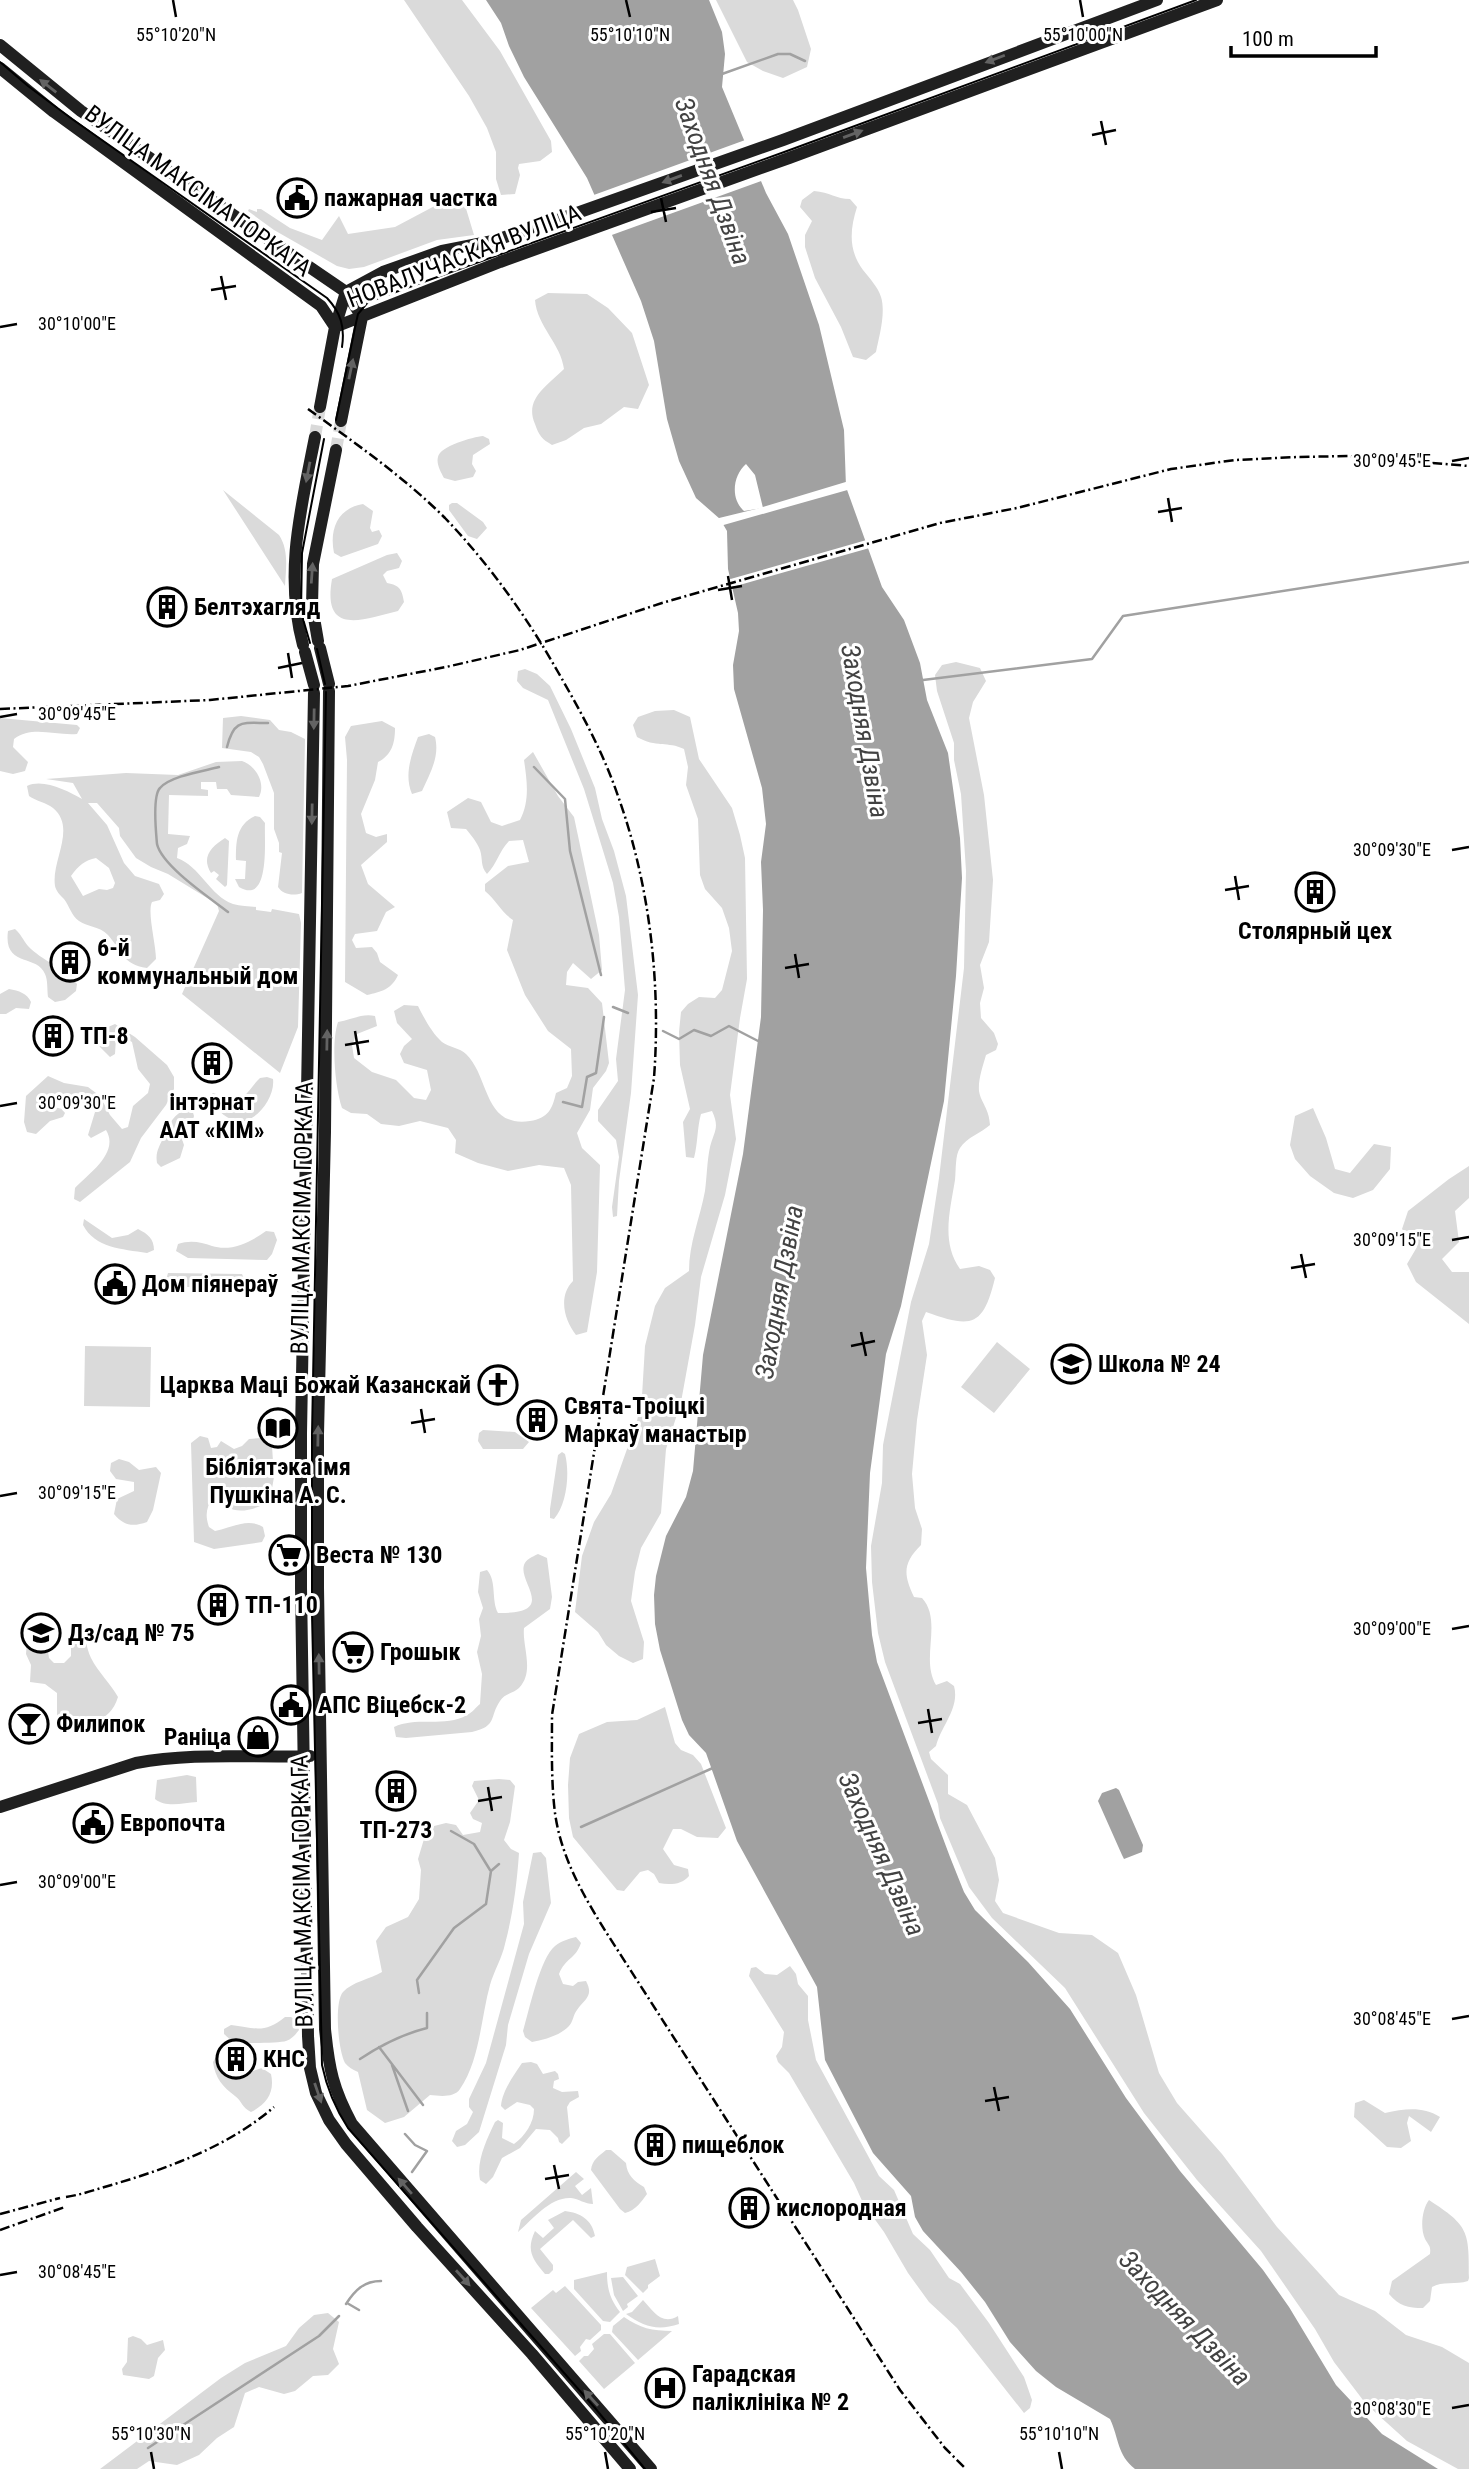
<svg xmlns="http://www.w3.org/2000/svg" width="1469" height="2469" font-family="'Roboto Condensed',sans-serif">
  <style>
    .green { fill: #dadada; fill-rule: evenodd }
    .water { fill: #a1a1a1; fill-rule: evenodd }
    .pier { fill: #fff }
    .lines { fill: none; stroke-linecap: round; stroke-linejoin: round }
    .stream { stroke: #a1a1a1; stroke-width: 2.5 }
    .secondary-tunnel { stroke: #d9d9d9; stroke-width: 12; stroke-dasharray: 12 6; stroke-linecap: butt }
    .secondary { stroke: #202020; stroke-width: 12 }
    .tram { stroke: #000; stroke-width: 2 }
    .rail { stroke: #000; stroke-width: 2.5; stroke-dasharray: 10 3.5 2 3.5; stroke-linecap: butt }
    .oneway { fill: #636363 }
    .ticks { fill: none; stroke: #000; stroke-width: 2.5 }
    .labels { text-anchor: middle; stroke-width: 6; stroke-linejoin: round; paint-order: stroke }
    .street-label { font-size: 24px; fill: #000; stroke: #fff }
    .poi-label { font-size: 24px; font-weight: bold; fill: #000; stroke: #fff; text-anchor: start }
    .water-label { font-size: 26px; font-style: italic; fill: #424242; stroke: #fff }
    .ticks-label { font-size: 18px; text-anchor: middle; fill: #000; stroke: #fff; stroke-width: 6; stroke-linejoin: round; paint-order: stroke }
  </style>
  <rect width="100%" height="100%" fill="#fff"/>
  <path class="green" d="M404 0H462L500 51 551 141 552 152 540 161 519 164 518 168 520 175 515 194 501 195 496 179V152L487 128 469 96Z
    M716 0H793L798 10 811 49 807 67 783 78 763 71 747 62Z
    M814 191C830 192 836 199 850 199L857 207C850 229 848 250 863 270 870 279 878 287 881 297 886 313 879 337 876 352L866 360 853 357 841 327 815 278 805 247V235L812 221 800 207 802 200Z
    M461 192 474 235 437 240 364 267 349 269 337 266 274 230 248 211 249 209 257 212V209H261L290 228 322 240 339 216 348 234 395 227Z
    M548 293 587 294 608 308 632 333 649 385 638 409 624 407 601 424 584 428 566 440 552 445C542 439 539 436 535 424 524 399 547 386 564 369 561 344 537 326 535 300Z
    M483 436 489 439 490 444 473 455 472 464 476 471 473 477 455 481 444 478C441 472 436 464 438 457 440 446 473 437 483 436Z
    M223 490 279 535C289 550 286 568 285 586Z
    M452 503H457L483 522 487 528 477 539 468 536 449 510V505Z
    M363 504 373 511 370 528 372 532 379 530 382 536 378 544 341 557 334 553C329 529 338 508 363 504Z
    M397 553 402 561 399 568 387 571 383 575 387 583C400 585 402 590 404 602L398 611C362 620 322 636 332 579L387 555Z
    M956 662 980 668 986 681 973 702 969 718 984 795 993 880 989 942 980 965 984 988 980 1003 981 1018 994 1033 998 1044 996 1050 986 1055C983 1066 978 1079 979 1091 981 1103 989 1108 990 1125 981 1133 967 1137 960 1148 955 1155 956 1170 955 1180 950 1211 941 1242 960 1269L979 1266 990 1270 995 1278C983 1328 971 1328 926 1312L922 1321 927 1355 917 1420 912 1474 915 1508 922 1529 921 1545C903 1563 903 1574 914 1597L922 1598C943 1621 920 1659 936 1685L947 1681 954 1686C960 1708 941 1726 936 1746L929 1752 931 1759 948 1775V1794L967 1805 995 1858 999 1880 995 1901 1003 1913 1059 1933 1092 1935 1118 1953 1136 1995 1159 2073 1177 2103 1222 2154 1277 2227 1339 2295 1375 2311 1406 2335 1442 2347 1469 2363V2469H1458L1407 2441 1366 2404 1334 2362 1315 2329 1261 2251 1197 2180 1144 2113 1065 1988 992 1918 969 1887 940 1818 938 1804 885 1662 878 1633 872 1582 871 1546 882 1483 883 1445 911 1302 929 1244 939 1178 964 968 966 871 961 794 954 760V743L937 691 935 675 942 665Z
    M525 669 537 674 550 686 571 729 595 788 602 819 614 851 626 896 638 995 631 1093 619 1181 617 1216 613 1217 612 1207 619 1157 616 1140 598 1121V1110L618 1081 616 1059 625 990 619 917 613 883 584 789 548 700 523 688 517 681 518 671Z
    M674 710 690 717 699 759 732 808 740 835 745 858 747 979 740 1018 730 1095 736 1139 725 1195 701 1277 695 1325 681 1402 666 1449 661 1513 641 1548 635 1572 631 1601 644 1642 643 1659 633 1663 619 1656 606 1645 598 1632 575 1612 582 1556 594 1522 611 1494 637 1421 642 1396 645 1346 655 1306 665 1288 689 1271C689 1243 700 1218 705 1191 707 1176 707 1161 710 1147 714 1131 720 1128 712 1111L701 1114C697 1128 698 1143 694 1158L686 1157 683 1122 690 1109 680 1065 679 1032 681 1012 688 1004 699 997 715 998 722 990 732 951 729 928 722 908 705 889 700 875 698 819 686 785 688 767 684 749C668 741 656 748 637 737L633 725 638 717 655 711Z
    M241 716 270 720 279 730 291 732 305 739 302 893C294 896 283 895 278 887L282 853 279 852V843L274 829V793L263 764 259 757 251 752 222 748 223 718Z
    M0 718 77 725 80 728 77 734C56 736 32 725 14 739L13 747 28 762 25 771 13 774 0 771Z
    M382 721 395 728C395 743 392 755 378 762L375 780 361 814 366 833 376 837 387 834V842L361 865 368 884 395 907 386 912 377 931 355 934 352 940 356 948 372 947 377 953 380 962 398 975C392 989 381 992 367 995L345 982 347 760 345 737 351 726Z
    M429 734 435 737C440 757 430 773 422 791L412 794C404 775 411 756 418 737Z
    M533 752 558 796 574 817 599 935 602 970 591 979 573 963 567 972 566 985 588 988 602 1003 609 1063 606 1071 593 1088 590 1110 577 1133 582 1148 600 1165 597 1272 587 1332 576 1335C564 1320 558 1296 573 1281L571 1185 564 1168 539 1165 508 1171 478 1163 455 1153 456 1140 448 1128 420 1121 399 1126 381 1124 367 1114 351 1113 342 1108C335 1087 331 1043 338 1022 351 1020 362 1013 375 1016L377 1026 357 1034 352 1045 354 1058 372 1072 396 1080 414 1098 426 1100 431 1090 427 1070 404 1063 400 1054 404 1046 412 1039 397 1023 394 1011 404 1005 418 1006C424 1018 432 1033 442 1042 449 1047 460 1048 466 1054 490 1077 483 1128 530 1121 548 1118 552 1110 556 1093L567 1088 572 1076 571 1049 548 1031 525 995 507 950 513 920C501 912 496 900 485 891V884L508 866 529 862 523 840 509 841C499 851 497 864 487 874 480 866 483 859 480 850 477 842 471 835 466 829L451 828 447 812 468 798 481 802 491 822 502 826 520 820C530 801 527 781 524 760Z
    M242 761C256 766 266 783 259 797L231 795 227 789H217L216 782H201V789L208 790V796L169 795 168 834 190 836 187 844 178 848 177 858C200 866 210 896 233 904 240 906 249 906 256 907V910L271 912 272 909 299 914 301 923 298 1027 280 1073 182 994 219 911 217 904 168 874 151 867 136 858 120 836 119 828 97 803H88L107 825 124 863 135 876 159 884 164 894 160 900 152 902C147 912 156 944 156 959L147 968C122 964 123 952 108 935 99 926 88 927 79 921 71 915 70 907 64 899 60 895 56 891 55 886 51 861 77 828 53 808 47 803 36 801 29 796L27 786C43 778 68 791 82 799L73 783 46 779 126 773 178 775 216 762ZM96 858 109 868 115 883 113 888 107 890 99 889 83 896 71 876C78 866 85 860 96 858Z
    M255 816 260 817 265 823C264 839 271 906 239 887L235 879H245L246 861 236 860C236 842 236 825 255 816Z
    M225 838 229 841 227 885 225 887 216 879 219 875 214 871 211 873C201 857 211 847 225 838Z
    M15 929C21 934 23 940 28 946 42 961 64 967 77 984L76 991 65 1000 55 1002 48 997C47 990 48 980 45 974 37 954 3 968 8 931Z
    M9 989C19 991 27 993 31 1002L29 1009 16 1008 6 1014H0V994Z
    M115 1024 135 1037 167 1065 174 1077V1089L166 1105 141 1138 130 1162 80 1202 74 1199 75 1188C88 1174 120 1153 106 1130L91 1138 88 1135 95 1112 92 1107 85 1103 56 1093 50 1102 54 1107 62 1109 65 1113 63 1117 50 1121 36 1134 27 1132 24 1122 26 1096 48 1076 64 1083 88 1087 100 1096 110 1115 122 1129 128 1127 133 1106 148 1093 150 1084 138 1069 132 1042 123 1037 116 1038 115 1054 110 1057 97 1044 101 1030Z
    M267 1077 273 1079C275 1094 262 1114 248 1120 231 1126 213 1109 211 1095L213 1093C220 1095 222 1099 228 1102 241 1107 251 1086 260 1078Z
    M1313 1108 1326 1138 1335 1169 1350 1173 1374 1144 1391 1147 1390 1169 1373 1190 1353 1198 1334 1193 1310 1176 1295 1159 1290 1145 1295 1116Z
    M192 1109 194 1116 192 1123 184 1126 180 1133 184 1145 180 1158 161 1167 157 1163C155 1151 160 1146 164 1136 171 1122 174 1111 192 1109Z
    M1469 1166V1198L1455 1211 1459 1242 1442 1259 1452 1272H1469V1324L1416 1282 1407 1264 1417 1247 1402 1229 1408 1211 1449 1179Z
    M84 1219 112 1238 128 1235 138 1229C148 1234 154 1239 154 1250L147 1253C122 1249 95 1248 83 1225Z
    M266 1231 274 1232 277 1240 272 1254 267 1260 188 1258 176 1251 178 1244C190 1240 201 1242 212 1246 231 1252 251 1242 266 1231Z
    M168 1273 242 1274 245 1281 242 1287H168L166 1280Z
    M997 1342 1030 1369 994 1413 961 1387Z
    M85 1346 151 1347 150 1407 84 1406Z
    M483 1430 515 1432 529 1442 523 1449H483L478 1441 479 1433Z
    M200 1436 208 1438 211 1448 217 1447 221 1441 234 1449 242 1446 249 1439 261 1438 272 1446 274 1477 270 1500C260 1508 240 1515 227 1507 221 1503 221 1500 213 1498 206 1507 205 1516 209 1527L215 1531C232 1528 247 1517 263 1527L265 1536 262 1542 214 1549 194 1542 191 1443Z
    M562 1452 565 1454C570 1473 567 1504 554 1519L550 1518V1509L558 1455Z
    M119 1459 129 1462 139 1470 156 1467 161 1473 153 1510 147 1522C133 1527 124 1526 114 1514L117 1499 134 1491V1482L116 1479 110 1471 111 1463Z
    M538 1554 547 1558 552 1597 550 1609 524 1628C522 1647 535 1671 519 1688 514 1693 504 1694 500 1701 489 1717 498 1726 472 1732L406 1738 396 1737 394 1727C417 1716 445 1728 467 1715 472 1713 476 1707 480 1704L482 1674 477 1652 481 1636 479 1619 483 1608 478 1592 480 1572 487 1570C497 1581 491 1600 498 1613 559 1614 518 1583 524 1565 526 1559 532 1557 538 1554Z
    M74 1626H79C86 1635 86 1648 91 1658 98 1672 111 1684 118 1697 109 1726 88 1718 67 1734L60 1731 57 1724V1693L45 1684 30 1682 31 1665 26 1654 27 1642 34 1635 46 1639 49 1658 54 1663H64L71 1656V1635Z
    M665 1707 675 1743 681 1750 693 1755 701 1764 726 1828 718 1838 697 1837 681 1829H673L663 1849 674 1865 688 1869 689 1876C682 1885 669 1885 659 1883L654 1874 648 1870 640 1872 624 1891 617 1890 573 1837 569 1818 568 1785 570 1758 579 1734 607 1722 637 1720Z
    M187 1775 196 1777 197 1802C183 1803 166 1808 155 1799L157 1780Z
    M499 1779 510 1780 515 1786 510 1822 504 1840 511 1849 519 1853C517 1883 513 1914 505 1944 502 1958 494 1971 490 1985 481 2017 480 2060 460 2089 454 2098 440 2096 430 2095L404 2117 385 2123 367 2110 358 2072C353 2070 348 2067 345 2063 338 2050 334 2002 343 1992 352 1982 370 1979 382 1972L376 1941 386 1927 408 1917 419 1899 421 1870 418 1859 424 1839 434 1826 446 1823 456 1825 463 1835 480 1832 482 1823 473 1819 470 1813 479 1800 472 1786 474 1781Z
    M541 1852 546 1858 551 1903 529 1954 508 2025 506 2045 479 2132 465 2145 457 2147 452 2141 456 2131 467 2124 473 2112 469 2107V2099L486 2063 524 1924 523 1902 533 1853Z
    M576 1937 581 1943C575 1960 566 1957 559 1974L563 1984 573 1986 578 1982 586 1981C594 1996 585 1999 577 2010 573 2015 573 2022 569 2026 561 2035 544 2040 532 2042L525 2037 523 2031C529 2011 540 1958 555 1946 561 1941 568 1939 576 1937Z
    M790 1966 796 1974 798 1984 808 1996V2020L816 2060 879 2176 894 2190 913 2234 930 2250 949 2278 960 2284 989 2323 1024 2377 1032 2400 1030 2408 1024 2413 957 2328 929 2302 908 2273 884 2232 863 2203 854 2183 789 2073 778 2062 776 2056 782 2047 784 2032 749 1976 751 1968 756 1967 765 1974 777 1975Z
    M285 2017H291L297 2021 299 2030C295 2035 292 2039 286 2041 280 2043 239 2044 233 2042 232 2041 225 2035 224 2034V2029L231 2025C254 2028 265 2034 285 2017Z
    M221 2056 232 2073 243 2074 262 2068 271 2074C275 2092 267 2104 251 2112 242 2108 242 2101 235 2096 223 2087 215 2078 213 2062L216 2057Z
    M531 2062 537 2064 543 2074 555 2071 558 2074 559 2079 554 2081 553 2088 562 2092 578 2091 579 2097 570 2102 567 2107 570 2136 562 2144 559 2142 558 2138 550 2130 536 2129 520 2148 502 2158 493 2177 486 2184 480 2180C476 2161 487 2139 495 2122L498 2120 503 2123 502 2138 514 2144C525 2136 534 2123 534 2109L530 2105 517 2102 505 2110 501 2106C502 2091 514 2075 522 2063Z
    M1364 2100 1385 2113C1405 2109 1422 2106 1440 2117L1431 2132 1409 2116 1407 2123 1411 2141 1401 2148 1387 2147 1354 2117 1355 2103Z
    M606 2150H611L626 2163C627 2175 634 2181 644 2187L647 2194C641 2202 636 2210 625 2213L620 2209 591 2170C592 2160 599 2156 606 2150Z
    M576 2172 584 2179 575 2186 582 2195 591 2188 593 2204C585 2204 579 2199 571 2198 550 2197 533 2219 518 2232L521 2220Z
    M1429 2200C1469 2226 1469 2231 1469 2278L1468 2281C1456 2285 1442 2281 1432 2287L1430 2301 1423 2308C1408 2308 1399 2306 1389 2294L1392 2281 1430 2254C1431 2246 1429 2246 1425 2239 1420 2228 1422 2209 1429 2200Z
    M565 2211C580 2213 592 2219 595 2236L591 2238 573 2220 540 2249 553 2265V2270L549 2274H545C532 2259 526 2250 535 2231L543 2238 554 2228 548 2220Z
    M655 2259 660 2276 648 2285V2288L643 2293 625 2275 627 2267Z
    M607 2272C607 2289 610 2299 620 2312L610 2322 603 2321 574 2289V2280Z
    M623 2277 638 2296 627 2304 628 2307 623 2311 614 2295 611 2278Z
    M565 2286 601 2325V2330L590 2340 586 2339 580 2347 581 2351 575 2356 531 2308 553 2290 556 2293Z
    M643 2300C653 2311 662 2326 678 2316L679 2324C658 2331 644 2327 626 2314L632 2312Z
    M328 2313 339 2322 333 2349 339 2364 328 2375 313 2376 295 2391 284 2394 259 2387 245 2393 234 2427 217 2438 199 2455 177 2465 149 2461 137 2469H100L221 2378 245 2363 286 2346 299 2328 314 2315Z
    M624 2317C640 2328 652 2331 672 2331L638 2360 612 2332 613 2326Z
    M604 2334H610L635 2363 604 2389 579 2361 584 2356H588L594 2349 592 2344Z
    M133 2336 141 2339 147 2345 163 2340 165 2350 158 2358 154 2376 149 2379 123 2375 122 2369 127 2362 128 2338Z"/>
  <path class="water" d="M486 0H709L722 32 725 54 722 87 766 193 788 234 819 325 844 430 846 487 882 587 904 620 920 663 927 700 948 753 960 838 962 878 956 976 944 1101 901 1306 886 1354 870 1473 866 1568 872 1635 877 1662 950 1857 964 1892 975 1910 1028 1962 1070 2009 1126 2098 1149 2129 1180 2171 1263 2270 1289 2307 1336 2385 1382 2434 1438 2469H1135C1117 2455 1119 2438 1110 2419L1056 2387 1036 2371 1010 2342 985 2302 961 2272 923 2231 915 2217 911 2196 873 2153 825 2060 817 1987 737 1841 706 1753 689 1735 682 1720 660 1650 655 1624 654 1595 656 1576 666 1536 686 1497 693 1471 703 1355 743 1154 761 1017 763 910 761 862 766 824 762 788 734 689 733 665 739 631 738 613 728 569 727 531 720 519 696 498 679 461 667 419 654 341 641 301 587 178 524 77 509 46 501 23ZM746 464 755 475 763 508 744 511C730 499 733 475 746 464Z
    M1116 1788 1119 1790 1143 1845 1142 1852 1124 1859 1122 1855 1098 1801 1102 1793Z"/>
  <path class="pier" d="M748 139 764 180 609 236 591 196Z
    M849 481 851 489 720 526 715 519 756 509Z
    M870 539 873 547 729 588 727 580Z"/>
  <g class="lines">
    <path class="stream" d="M722 74 778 54H790L805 61
      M923 680 1092 659 1123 616 1469 562
      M227 747C234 719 242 723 268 723
      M219 767C204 771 170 776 160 788 152 796 156 832 157 844 162 866 210 898 228 912
      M534 767 565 799 570 851 601 975
      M613 1007 628 1013
      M663 1031 679 1039 694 1030 711 1036 729 1026 760 1042
      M563 1102 582 1107 587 1077 596 1073 604 1017
      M581 1827 715 1767
      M451 1831 474 1844 490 1870
      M419 1993 417 1980 454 1928 486 1904 491 1871 499 1864
      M379 2047 423 2105
      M360 2059C381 2045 403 2034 427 2028V2013
      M392 2065 408 2111
      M405 2134 415 2145 427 2151 412 2172
      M347 2303 359 2310
      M346 2304C355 2290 364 2281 381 2281
      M148 2448 319 2336 339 2316"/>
    <path class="secondary-tunnel" d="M315 437 320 407
      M336 450 341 421"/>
    <path class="secondary" d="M0 45 81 111 346 292 362 317 341 421
      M0 68 54 112 321 306 335 327
      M335 327 500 262 789 158 1217 0
      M320 407 335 327 346 292 383 272 442 251 493 241 560 219 783 140 1157 0
      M318 641 312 606 313 564 336 450
      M303 645C284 573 301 508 315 437
      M320 648 329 684
      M305 652 314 685
      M329 691 325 1132 318 1434V1588L325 2029C329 2069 333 2089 352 2124L651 2469
      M314 693 301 1434V1588L308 2036 310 2068 316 2093 329 2120 346 2144 417 2227 532 2354 630 2469
      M0 1807 136 1763C193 1752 251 1758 310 1756"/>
    <path class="tram" d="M0 62 28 86 72 119 327 298C341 313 345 327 342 347
      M336 420 356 323 358 314 368 302 787 151 1196 0
      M310 643 301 612 302 553 324 439
      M317 649 325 684
      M326 692 312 1434V1614L322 2065C327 2089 335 2108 348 2128L595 2408 645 2469"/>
    <path class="rail" d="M308 409C355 443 404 477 445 518 489 564 527 617 558 672 581 712 603 752 618 796 650 885 661 984 654 1078L552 1715C552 1748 551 1781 555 1813 561 1857 583 1895 606 1932L900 2390 945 2448 966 2469
      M0 709 210 700 348 686 446 667 520 650 662 603 940 523 1017 508 1171 469 1235 460 1298 457 1349 456 1469 466
      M66 2197C80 2195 94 2190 108 2186 166 2169 228 2147 274 2107
      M0 2214 60 2198
      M0 2230 65 2207"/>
  </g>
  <defs><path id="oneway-solid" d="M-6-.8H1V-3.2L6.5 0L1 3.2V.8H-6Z" transform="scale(1.75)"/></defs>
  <g class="oneway">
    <use href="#oneway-solid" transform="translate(995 59) rotate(159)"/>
    <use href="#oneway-solid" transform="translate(48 86) rotate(-142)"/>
    <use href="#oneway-solid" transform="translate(853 134) rotate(-20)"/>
    <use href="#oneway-solid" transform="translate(672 179) rotate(160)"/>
    <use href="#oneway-solid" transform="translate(351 369) rotate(-78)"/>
    <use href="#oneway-solid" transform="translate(308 472) rotate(101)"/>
    <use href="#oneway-solid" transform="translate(312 573) rotate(-86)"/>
    <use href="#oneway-solid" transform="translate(314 719) rotate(91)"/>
    <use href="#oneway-solid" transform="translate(312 814) rotate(91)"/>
    <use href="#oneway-solid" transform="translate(327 1040) rotate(-89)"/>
    <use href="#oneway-solid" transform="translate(318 1436) rotate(-89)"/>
    <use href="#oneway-solid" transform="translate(319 1664) rotate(-91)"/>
    <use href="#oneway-solid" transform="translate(318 2093) rotate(71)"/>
    <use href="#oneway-solid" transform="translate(405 2186) rotate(-131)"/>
    <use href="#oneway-solid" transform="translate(463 2278) rotate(48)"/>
    <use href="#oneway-solid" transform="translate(591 2398) rotate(-132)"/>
  </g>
  <path class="ticks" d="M173 0 176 17M626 0 630 17M1080 0 1083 17M1101 121 1106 145M1092 135 1116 130M661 198 666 222M651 212 676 208M221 276 226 300M211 290 236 286M0 327 17 324M1452 461 1469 458M1168 498 1172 522M1158 512 1182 508M728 576 732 600M718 590 742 586M288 653 292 678M278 668 302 663M0 717 17 714M1452 850 1469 847M1235 876 1239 900M1225 890 1249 886M795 954 799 978M785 968 809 964M355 1031 359 1055M345 1045 369 1041M0 1106 17 1103M1452 1240 1469 1237M1301 1254 1306 1278M1291 1268 1315 1264M861 1332 866 1356M851 1346 875 1341M421 1409 425 1433M411 1423 435 1419M0 1496 17 1493M1452 1629 1469 1626M928 1709 932 1733M918 1723 942 1719M488 1787 492 1811M478 1801 502 1797M0 1885 17 1882M1452 2019 1469 2016M994 2087 999 2111M985 2101 1009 2097M554 2165 559 2189M545 2179 569 2175M0 2275 17 2272M1452 2408 1469 2405M151 2452 154 2469M605 2452 608 2469M1059 2452 1062 2469"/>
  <defs>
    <g id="civic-ring" transform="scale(2.0125)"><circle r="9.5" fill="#fff" stroke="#000" stroke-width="1.5"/><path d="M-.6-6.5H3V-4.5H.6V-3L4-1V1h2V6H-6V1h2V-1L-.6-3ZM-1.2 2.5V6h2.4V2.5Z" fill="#000"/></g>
    <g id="building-ring" transform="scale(2.0125)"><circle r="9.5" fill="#fff" stroke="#000" stroke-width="1.5"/><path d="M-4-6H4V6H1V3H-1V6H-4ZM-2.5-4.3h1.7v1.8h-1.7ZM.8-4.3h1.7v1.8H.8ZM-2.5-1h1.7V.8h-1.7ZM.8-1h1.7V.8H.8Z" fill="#000"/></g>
    <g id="school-ring" transform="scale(2.0125)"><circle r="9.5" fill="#fff" stroke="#000" stroke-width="1.5"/><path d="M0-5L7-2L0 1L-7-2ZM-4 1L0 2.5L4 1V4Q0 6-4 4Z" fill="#000"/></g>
    <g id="church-ring" transform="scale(2.0125)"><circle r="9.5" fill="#fff" stroke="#000" stroke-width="1.5"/><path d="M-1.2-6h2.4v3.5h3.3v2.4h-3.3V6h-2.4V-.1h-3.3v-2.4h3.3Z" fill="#000"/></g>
    <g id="library-ring" transform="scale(2.0125)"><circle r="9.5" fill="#fff" stroke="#000" stroke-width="1.5"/><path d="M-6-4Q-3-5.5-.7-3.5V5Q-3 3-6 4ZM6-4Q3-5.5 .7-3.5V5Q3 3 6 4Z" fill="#000"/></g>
    <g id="supermarket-ring" transform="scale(2.0125)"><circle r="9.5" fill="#fff" stroke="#000" stroke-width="1.5"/><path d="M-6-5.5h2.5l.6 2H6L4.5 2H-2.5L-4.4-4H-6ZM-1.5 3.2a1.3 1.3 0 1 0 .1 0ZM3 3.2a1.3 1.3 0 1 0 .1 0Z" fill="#000"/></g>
    <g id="bar-ring" transform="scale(2.0125)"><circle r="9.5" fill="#fff" stroke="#000" stroke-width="1.5"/><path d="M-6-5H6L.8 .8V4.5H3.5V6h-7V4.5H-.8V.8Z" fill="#000"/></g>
    <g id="shop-ring" transform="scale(2.0125)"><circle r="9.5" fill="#fff" stroke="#000" stroke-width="1.5"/><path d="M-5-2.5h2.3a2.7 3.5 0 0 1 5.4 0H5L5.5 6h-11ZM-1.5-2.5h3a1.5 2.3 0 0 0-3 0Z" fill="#000"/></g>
    <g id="hospital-ring" transform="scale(2.0125)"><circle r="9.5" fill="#fff" stroke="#000" stroke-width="1.5"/><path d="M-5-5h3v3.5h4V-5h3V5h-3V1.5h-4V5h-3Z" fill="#000"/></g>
  </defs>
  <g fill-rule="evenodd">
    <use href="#civic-ring" x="297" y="198"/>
    <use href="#building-ring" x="167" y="607"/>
    <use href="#building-ring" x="1315" y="892"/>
    <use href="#building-ring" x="70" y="962"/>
    <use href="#building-ring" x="53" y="1036"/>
    <use href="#building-ring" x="212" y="1063"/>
    <use href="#civic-ring" x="115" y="1284"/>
    <use href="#school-ring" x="1071" y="1364"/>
    <use href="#church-ring" x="498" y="1385"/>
    <use href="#building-ring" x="537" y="1420"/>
    <use href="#library-ring" x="278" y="1428"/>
    <use href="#supermarket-ring" x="289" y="1555"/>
    <use href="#building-ring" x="218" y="1605"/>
    <use href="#school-ring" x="41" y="1633"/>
    <use href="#supermarket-ring" x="353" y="1652"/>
    <use href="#civic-ring" x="291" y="1705"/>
    <use href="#bar-ring" x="29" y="1724"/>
    <use href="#shop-ring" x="258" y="1737"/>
    <use href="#building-ring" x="396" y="1791"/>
    <use href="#civic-ring" x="93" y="1823"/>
    <use href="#building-ring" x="236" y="2059"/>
    <use href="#building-ring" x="655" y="2145"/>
    <use href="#building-ring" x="749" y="2208"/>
    <use href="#hospital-ring" x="665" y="2388"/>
  </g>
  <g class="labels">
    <g class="street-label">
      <text transform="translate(198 191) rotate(36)" y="8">ВУЛІЦА МАКСІМА ГОРКАГА</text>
      <text transform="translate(464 256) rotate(-21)" y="8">НОВАЛУЧАСКАЯ ВУЛІЦА</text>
      <text transform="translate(302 1218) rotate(-89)" y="8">ВУЛІЦА МАКСІМА ГОРКАГА</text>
      <text transform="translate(302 1891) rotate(-91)" y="8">ВУЛІЦА МАКСІМА ГОРКАГА</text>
    </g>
    <g class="poi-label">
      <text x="324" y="206">пажарная частка</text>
      <text x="194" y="615">Белтэхагляд</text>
      <text x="1315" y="939" text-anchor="middle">Столярный цех</text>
      <text x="97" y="956">6-й<tspan x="97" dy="28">коммунальный дом</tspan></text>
      <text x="80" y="1044">ТП-8</text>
      <text x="212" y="1110" text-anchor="middle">інтэрнат<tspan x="212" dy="28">ААТ «КІМ»</tspan></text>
      <text x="142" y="1292">Дом піянераў</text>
      <text x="1098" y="1372">Школа № 24</text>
      <text x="471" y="1393" text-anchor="end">Царква Маці Божай Казанскай</text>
      <text x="564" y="1414">Свята-Троіцкі<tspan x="564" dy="28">Маркаў манастыр</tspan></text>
      <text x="278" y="1475" text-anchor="middle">Бібліятэка імя<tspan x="278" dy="28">Пушкіна А. С.</tspan></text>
      <text x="316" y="1563">Веста № 130</text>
      <text x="245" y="1613">ТП-110</text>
      <text x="68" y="1641">Дз/сад № 75</text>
      <text x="380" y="1660">Грошык</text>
      <text x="318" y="1713">АПС Віцебск-2</text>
      <text x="56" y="1732">Филипок</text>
      <text x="231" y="1745" text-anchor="end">Раніца</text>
      <text x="120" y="1831">Европочта</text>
      <text x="396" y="1838" text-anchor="middle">ТП-273</text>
      <text x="263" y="2067">КНС</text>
      <text x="682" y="2153">пищеблок</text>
      <text x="776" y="2216">кислородная</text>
      <text x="692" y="2382">Гарадская<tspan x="692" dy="28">паліклініка № 2</tspan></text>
    </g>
    <g class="water-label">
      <text transform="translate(713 181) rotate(70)" y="9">Заходняя Дзвіна</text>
      <text transform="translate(865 731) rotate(80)" y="9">Заходняя Дзвіна</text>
      <text transform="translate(779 1292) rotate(-80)" y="9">Заходняя Дзвіна</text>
      <text transform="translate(882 1854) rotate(66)" y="9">Заходняя Дзвіна</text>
      <text transform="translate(1185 2318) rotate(46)" y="9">Заходняя Дзвіна</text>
    </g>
  </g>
  <g class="ticks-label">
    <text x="176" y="41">55°10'20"N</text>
    <text x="630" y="41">55°10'10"N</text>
    <text x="1083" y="41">55°10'00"N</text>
    <text x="77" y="330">30°10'00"E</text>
    <text x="1392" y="467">30°09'45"E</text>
    <text x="77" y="720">30°09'45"E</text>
    <text x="1392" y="856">30°09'30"E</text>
    <text x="77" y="1109">30°09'30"E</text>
    <text x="1392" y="1246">30°09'15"E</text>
    <text x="77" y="1499">30°09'15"E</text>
    <text x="1392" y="1635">30°09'00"E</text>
    <text x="77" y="1888">30°09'00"E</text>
    <text x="1392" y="2025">30°08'45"E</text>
    <text x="77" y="2278">30°08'45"E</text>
    <text x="1392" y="2415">30°08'30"E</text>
    <text x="151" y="2440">55°10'30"N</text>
    <text x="605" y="2440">55°10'20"N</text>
    <text x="1059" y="2440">55°10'10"N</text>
  </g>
  <path d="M1231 46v10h145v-10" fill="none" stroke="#000000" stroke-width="3.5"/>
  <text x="1242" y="46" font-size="21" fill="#000000" stroke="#ffffff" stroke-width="5" paint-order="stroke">100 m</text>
</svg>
